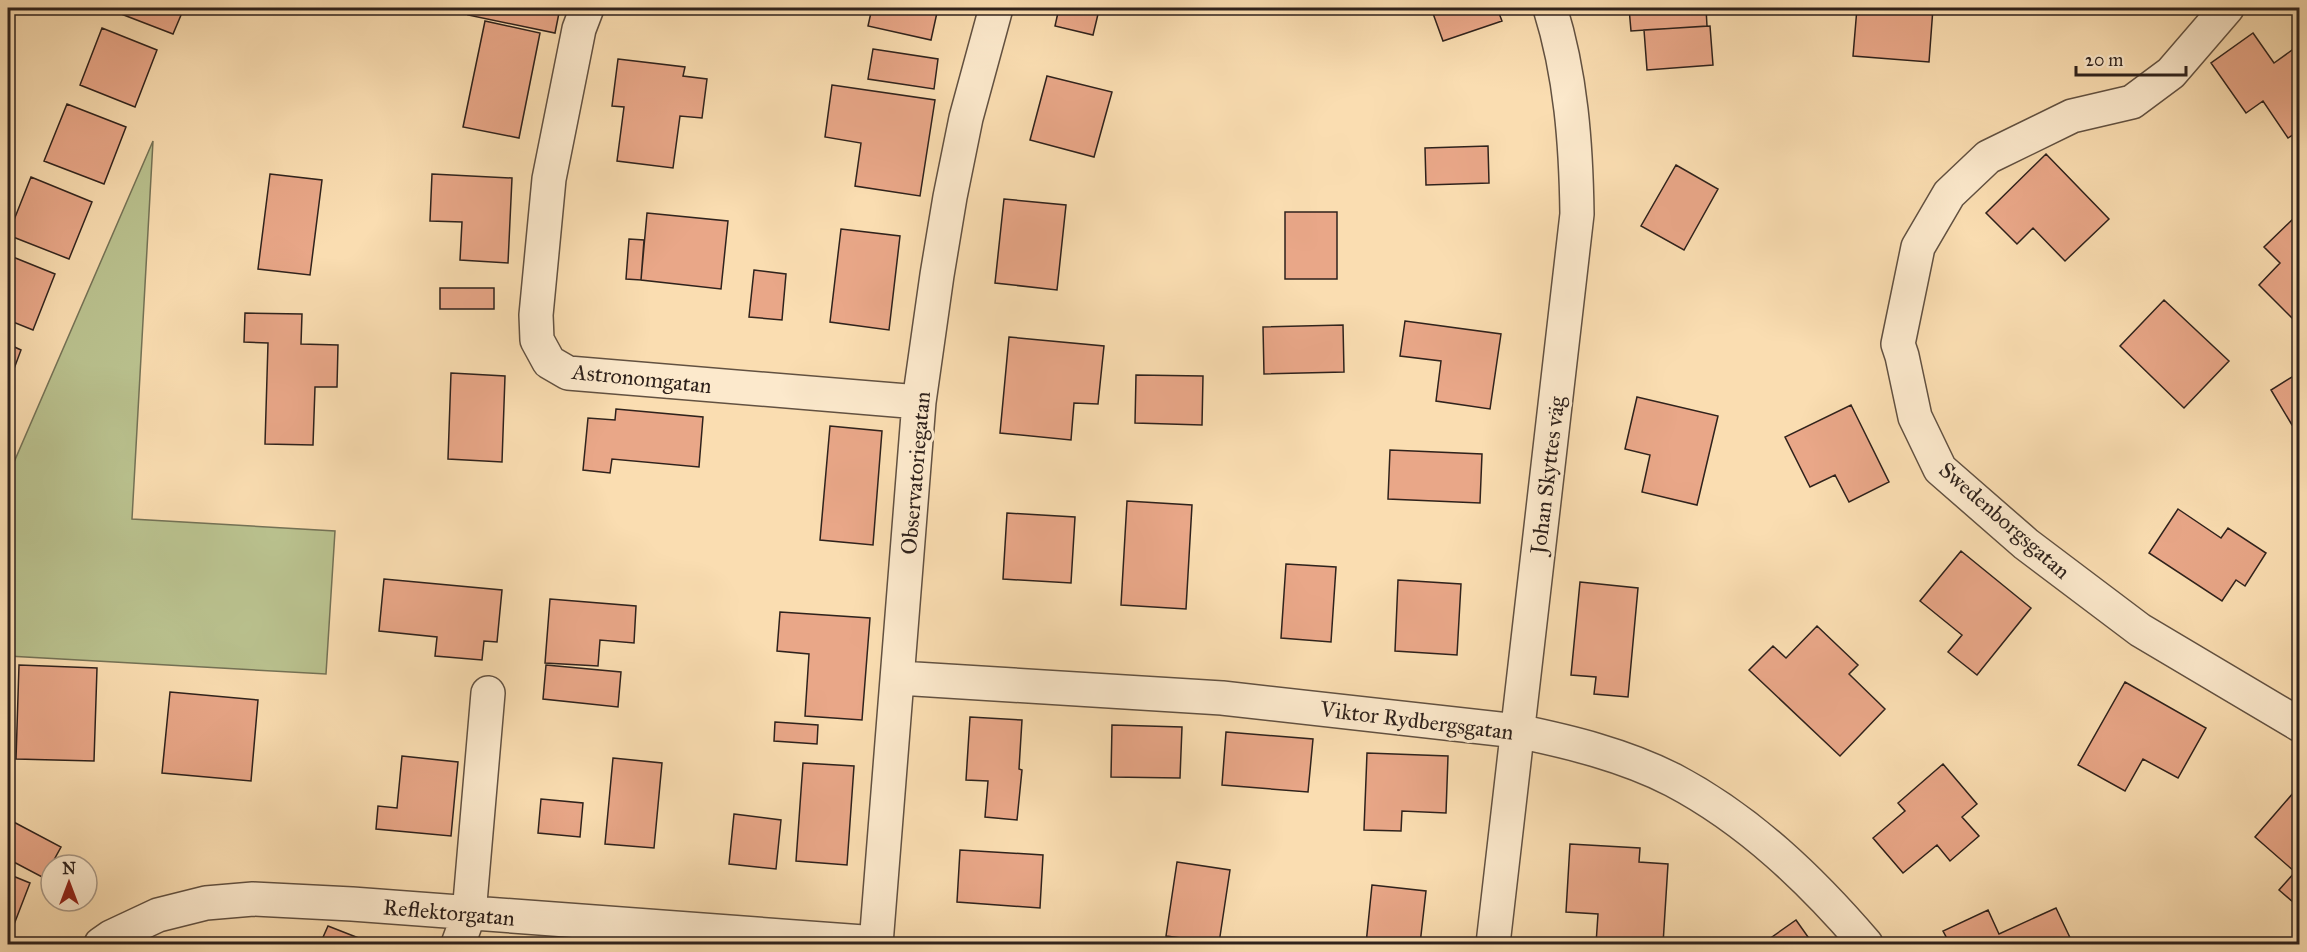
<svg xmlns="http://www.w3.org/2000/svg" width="2307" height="952" font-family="'IM FELL Great Primer',serif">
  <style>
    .green { fill: #bac28f; stroke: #747256; stroke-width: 1.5 }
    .building { fill: #e9a788; stroke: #2f221c; stroke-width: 1.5 }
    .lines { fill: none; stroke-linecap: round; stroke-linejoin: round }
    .minor-casing { stroke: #625141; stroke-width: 36 }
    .minor { stroke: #fce9cc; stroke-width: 33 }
    .labels { text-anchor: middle; stroke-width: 6; stroke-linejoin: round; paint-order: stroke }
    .street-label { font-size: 22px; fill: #2f221c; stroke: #fce9cc }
  </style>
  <rect width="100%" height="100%" fill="#faddb1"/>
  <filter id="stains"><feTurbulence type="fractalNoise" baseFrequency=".00333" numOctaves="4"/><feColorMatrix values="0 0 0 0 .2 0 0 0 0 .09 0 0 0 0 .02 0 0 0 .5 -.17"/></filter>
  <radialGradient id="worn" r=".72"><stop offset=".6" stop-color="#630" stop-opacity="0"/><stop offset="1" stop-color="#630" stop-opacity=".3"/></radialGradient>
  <path class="green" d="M153 141 132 519 335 531 326 674 8 656V476Z"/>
  <path class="building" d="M118 8H184L173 34 116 12Z
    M470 8H560L555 33 468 15Z
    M872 8H938L931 40 868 26Z
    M1059 8H1090L1099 10 1093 35 1055 26Z
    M1431 8H1497L1502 21 1443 41Z
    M1629 8H1706L1707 26 1631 31Z
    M1857 8H1933L1929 62 1853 56Z
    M485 21 540 33 519 138 463 127Z
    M1710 26 1713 65 1647 70 1644 30Z
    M102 28 157 50 135 107 80 85Z
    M2253 33 2274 63 2295 48 2300 54V130L2288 138 2263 101 2246 113 2211 63Z
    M873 49 938 59 934 89 868 79Z
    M618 59 685 67 683 76 707 79 702 118 680 116 673 168 617 161 624 107 612 106Z
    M1047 76 1112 92 1094 157 1030 140Z
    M832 85 935 100 920 196 855 186 861 143 825 137Z
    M67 104 126 127 104 184 44 161Z
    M1488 146 1489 183 1426 185 1425 148Z
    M2046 154 2109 219 2065 261 2033 228 2017 244 1986 213Z
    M1676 165 1718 189 1684 250 1641 226Z
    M270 174 322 180 310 275 258 269Z
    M432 174 512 178 508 263 460 260 462 222 430 221Z
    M31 177 92 202 69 259 8 235Z
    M1004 199 1066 205 1057 290 995 283Z
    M1285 212H1337V279H1285Z
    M647 213 728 221 721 289 641 280Z
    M2296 216 2300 220V326L2259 285 2280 263 2264 247Z
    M841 229 900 236 889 330 830 322Z
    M629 239 644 240 641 280 626 279Z
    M8 255 55 274 33 330 8 320Z
    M754 270 786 274 782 320 749 317Z
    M440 288H494V309H440Z
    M2164 300 2229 361 2184 408 2120 346Z
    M245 313 302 314 301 344 338 345 337 387H315L313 445 265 444 268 343 244 342Z
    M1405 321 1501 334 1490 409 1436 401 1441 361 1400 356Z
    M1343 325 1344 372 1264 374 1263 327Z
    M1009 337 1104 346 1098 404 1074 403 1071 440 1000 433Z
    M8 344 21 350 8 385Z
    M2300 372V421L2292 425 2271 390Z
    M451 373 505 376 502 462 448 459Z
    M1136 375 1203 376 1202 425 1135 423Z
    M1637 397 1718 416 1697 505 1642 492 1650 455 1625 449Z
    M1851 405 1889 482 1849 502 1835 475 1810 487 1785 437Z
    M616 409 703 417 699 467 612 459 610 473 583 470 588 418 615 420Z
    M830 426 882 431 873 545 820 540Z
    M1390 450 1482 454 1480 503 1388 499Z
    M1127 501 1192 505 1186 609 1121 605Z
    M2178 509 2221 538 2228 528 2266 553 2245 586 2236 580 2222 601 2149 553Z
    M1007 513 1075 517 1071 583 1003 579Z
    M1961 551 2031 608 1977 675 1948 652 1962 635 1920 601Z
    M1286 564 1336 567 1331 642 1281 638Z
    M384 579 502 590 497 642 484 641 482 660 435 656 437 637 379 631Z
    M1398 580 1461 584 1457 655 1395 651Z
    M1580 582 1638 588 1628 697 1594 694 1596 677 1571 675Z
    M550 599 636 606 634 643 600 640 598 666 545 663Z
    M780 612 870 618 862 720 805 716 809 654 777 651Z
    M1817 626 1858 665 1849 674 1885 709 1840 756 1749 670 1773 646 1786 658Z
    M19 665 97 668 94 761 16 759Z
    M546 665 621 672 618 707 543 699Z
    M2125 682 2206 728 2178 778 2143 759 2125 791 2078 765Z
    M170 692 258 700 251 781 162 773Z
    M970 717 1022 720 1019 769 1022 770 1017 820 985 817 988 781 966 780Z
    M775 722 818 725 817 744 774 741Z
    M1112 725 1182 727 1180 778 1111 777Z
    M1226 732 1313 739 1308 792 1222 785Z
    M1367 753 1448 756 1446 813 1402 811 1401 831 1364 830Z
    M402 756 458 762 451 836 376 829 378 806 397 808Z
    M613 758 662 763 654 848 605 844Z
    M803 763 854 766 847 865 796 861Z
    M1943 764 1977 804 1962 817 1979 836 1950 861 1937 845 1903 873 1873 838 1905 811 1898 803Z
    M2294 792 2300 797V908L2279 890 2295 872 2255 837Z
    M541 799 583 803 580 837 538 833Z
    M734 814 781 820 776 869 729 864Z
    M8 819 61 847 44 878 8 859Z
    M1570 844 1640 848 1639 862 1668 864 1663 944H1596L1598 914 1566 912Z
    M960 850 1043 855 1040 908 957 902Z
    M1177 862 1230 870 1219 943 1166 936Z
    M8 874 30 883 8 940Z
    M1372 885 1426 891 1420 944H1366Z
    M2056 908 2073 944H1950L1943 931 1988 910 1999 934Z
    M1796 920 1813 944H1762Z
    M328 926 374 944H320Z"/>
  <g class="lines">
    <g class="minor-casing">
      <path id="minor" d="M587 8 579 29 549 179 536 315 537 340 549 362 568 373 919 402
        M2227 8 2171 73 2132 102 2072 116 1988 157 1949 194 1918 247 1898 344 1902 356 1915 417 1940 469 2026 544 2140 630 2300 725
        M899 678 1222 698 1517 731C1570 742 1624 755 1673 780 1749 820 1811 880 1866 944
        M101 944 111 937 158 915 206 903 253 899 352 904 877 943
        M458 944 469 914 488 693
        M876 944 919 402 937 275 950 197 966 118 996 8
        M1493 944 1577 214C1576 144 1571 75 1550 8"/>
    </g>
    <use href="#minor" class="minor"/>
  </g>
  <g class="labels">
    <g class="street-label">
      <text transform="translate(642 378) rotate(6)" y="8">Astronomgatan</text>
      <text transform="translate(915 473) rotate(-85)" y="8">Observatoriegatan</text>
      <text transform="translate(1547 475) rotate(-83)" y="8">Johan Skyttes väg</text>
      <text transform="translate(2005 520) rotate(41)" y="8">Swedenborgsgatan</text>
      <text transform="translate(1417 720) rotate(7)" y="8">Viktor Rydbergsgatan</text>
      <text transform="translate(449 912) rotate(5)" y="8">Reflektorgatan</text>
    </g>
  </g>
  <rect width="2307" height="952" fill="none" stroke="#faddb1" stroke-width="30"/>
  <rect x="9" y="9" width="2289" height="934" fill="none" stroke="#2f221c" stroke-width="3"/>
  <rect x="15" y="15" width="2277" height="922" fill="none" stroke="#2f221c" stroke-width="1.5"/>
  <g transform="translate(69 883)"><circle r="28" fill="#fce9cc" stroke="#aa9986" stroke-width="1.5"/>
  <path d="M0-4.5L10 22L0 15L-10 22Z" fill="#8f2418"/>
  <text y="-9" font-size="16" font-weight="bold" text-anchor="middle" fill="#2f221c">N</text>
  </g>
  <path d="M2076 66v9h110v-9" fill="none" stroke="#2f221c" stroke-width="3"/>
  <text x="2085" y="66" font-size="18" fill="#2f221c" stroke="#fce9cc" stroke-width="4.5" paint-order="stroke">20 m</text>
  <rect width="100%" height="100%" filter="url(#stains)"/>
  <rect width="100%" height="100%" fill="url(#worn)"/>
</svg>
